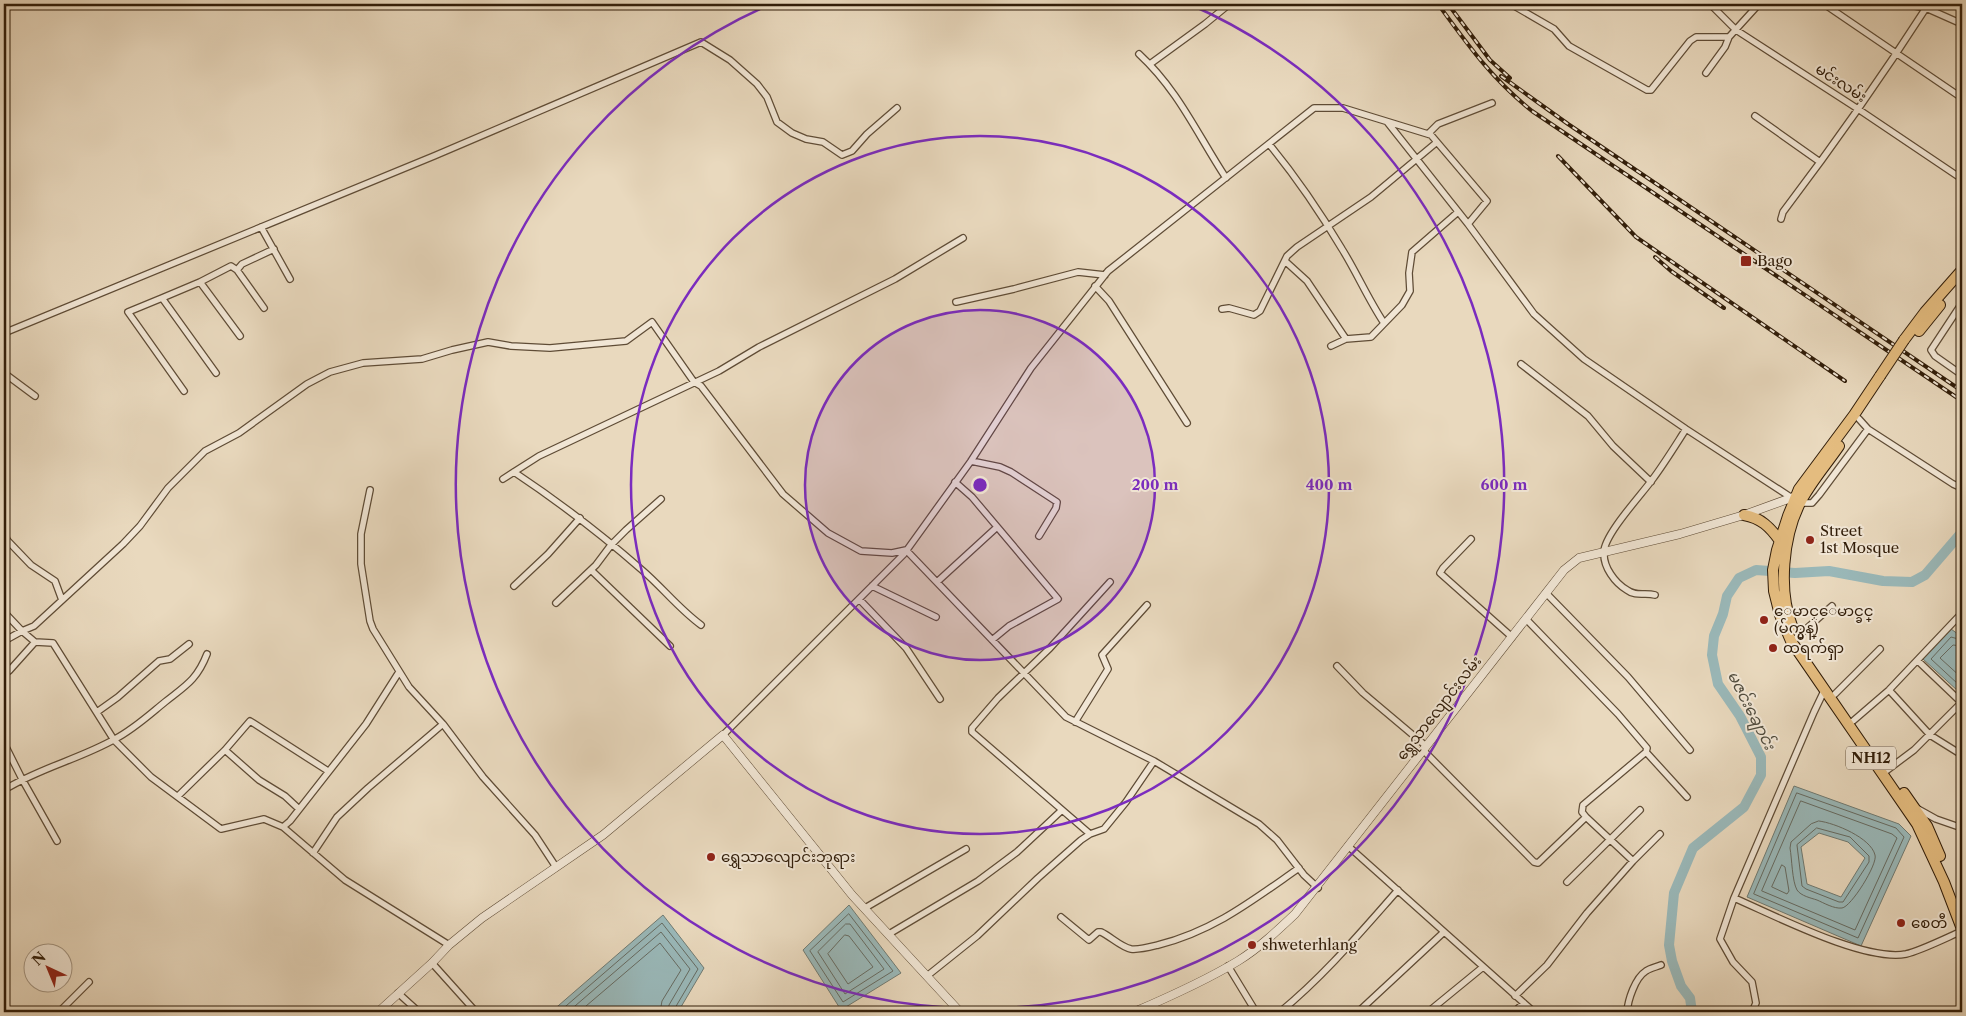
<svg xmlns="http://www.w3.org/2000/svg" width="1966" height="1016" font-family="'Libre Caslon Text','Noto Sans Myanmar',serif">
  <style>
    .water { fill: #9ab9ba; stroke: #707b73; fill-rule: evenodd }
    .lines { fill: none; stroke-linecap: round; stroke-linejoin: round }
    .shore { stroke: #666b62; stroke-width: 1 }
    .river { stroke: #9ab9ba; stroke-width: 10 }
    .minor-casing { stroke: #5f4c36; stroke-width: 8 }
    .tertiary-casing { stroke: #5f4c36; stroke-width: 9 }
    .trunk-casing { stroke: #311d09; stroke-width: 12 }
    .minor { stroke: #f1e6d5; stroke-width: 5.5 }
    .tertiary { stroke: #f1e6d5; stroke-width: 8 }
    .trunk { stroke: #e4bc7f; stroke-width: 10 }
    .rail-casing { stroke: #311d09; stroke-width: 4 }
    .rail { stroke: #f1e6d5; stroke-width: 2; stroke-dasharray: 5.5; stroke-linecap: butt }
    .trunk-bridge-casing { stroke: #311d09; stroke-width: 12; stroke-linecap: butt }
    .trunk-bridge { stroke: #e4bc7f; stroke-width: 10 }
    .ring { fill: none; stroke: #7b2cbf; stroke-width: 2.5 }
    .poi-dot { fill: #8f2418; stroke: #f1e6d5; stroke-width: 2 }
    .labels { text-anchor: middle; stroke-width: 4; stroke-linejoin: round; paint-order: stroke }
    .shield { fill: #f1e6d5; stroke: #6b5946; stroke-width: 1 }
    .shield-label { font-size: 14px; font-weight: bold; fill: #311d09 }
    .street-label { font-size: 15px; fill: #311d09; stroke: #f1e6d5 }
    .poi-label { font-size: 15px; fill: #311d09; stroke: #f1e6d5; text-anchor: start }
    .water-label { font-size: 16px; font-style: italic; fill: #504c3e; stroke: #f1e6d5 }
    .centre { fill: #7b2cbf; stroke: #f1e6d5; stroke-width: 2.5 }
    .ring-label { font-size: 15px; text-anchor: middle; font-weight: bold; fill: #7b2cbf; stroke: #f1e6d5; stroke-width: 4; stroke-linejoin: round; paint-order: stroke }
  </style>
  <rect width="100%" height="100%" fill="#e9d9be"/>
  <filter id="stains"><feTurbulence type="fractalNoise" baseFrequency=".004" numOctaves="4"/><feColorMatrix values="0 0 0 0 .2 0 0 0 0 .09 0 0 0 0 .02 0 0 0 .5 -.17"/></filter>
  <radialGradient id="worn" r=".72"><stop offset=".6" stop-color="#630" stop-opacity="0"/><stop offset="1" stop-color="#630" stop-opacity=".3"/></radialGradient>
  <path class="water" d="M1951 629 1962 637V688L1958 691 1923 659Z
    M1794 786 1899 824 1911 836 1861 946 1747 897ZM1819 833 1848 842 1865 858 1841 897 1807 884 1801 847Z
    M849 905 901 973 841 1010 803 950Z
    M663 915 704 968 678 1012H551Z"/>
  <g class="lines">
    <path class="shore" d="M1962 640 1951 637 1931 659 1958 684H1962
      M1962 646 1953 645 1940 658 1962 678
      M1797 793 1896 828 1904 837 1858 938 1754 894Z
      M1801 801 1892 834 1897 838 1855 930 1762 891Z
      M1819 821C1835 823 1871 838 1875 855 1878 864 1851 907 1842 908 1834 909 1824 903 1817 900 1811 898 1801 896 1797 890 1792 881 1792 859 1790 848L1791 842 1811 824Z
      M1817 828 1850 837 1869 856V862L1843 902H1839L1806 889 1802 886 1797 845Z
      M1782 865 1785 867 1789 891 1787 894 1772 887Z
      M849 914 893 971 843 1002 810 951Z
      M846 924H850L884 969 845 994 818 952Z
      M845 935 849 936 873 967 848 984 828 954Z
      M559 1012 662 923 698 969 675 1008 674 1012
      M568 1012 661 932 690 969 669 1005 668 1012
      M579 1012 660 943 681 970 662 1001 660 1012"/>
    <path class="river" d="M1692 1012 1690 998 1681 986 1672 961 1669 945 1674 893 1693 848 1744 807 1761 775V757L1740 716 1718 684 1712 655 1714 636 1723 614 1727 596 1739 578 1756 570 1795 573 1829 571 1883 581 1912 582 1925 575 1962 532"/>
    <g class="minor-casing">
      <path id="minor" d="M1511 4 1554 29 1569 46 1647 90H1651L1690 41 1696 37H1729L1759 4
        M1710 4 1736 30 1858 109 1962 179
        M1824 4 1962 98
        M1904 4 1926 8 1928 4
        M1139 54C1179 91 1197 134 1226 178
        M1150 64 1205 24 1227 6
        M1706 73 1725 47 1729 37
        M1755 116 1820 162
        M1388 123 1468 224
        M1428 134 1438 124 1492 103
        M1269 144C1296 177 1320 212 1342 249 1357 273 1368 299 1384 323
        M1781 219 1783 212C1833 146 1881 78 1926 8L1962 24
        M261 227 290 279
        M1285 261 1307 281 1346 339
        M237 270 231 266 200 282 240 336
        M200 282 162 298 216 373
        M1095 286 1109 301 1187 423
        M162 298 128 312 184 391
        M956 302 1014 289 1078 272 1105 275
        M1962 303 1931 350 1935 356 1962 375
        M264 308 237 270 242 264 274 249
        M1222 309 1229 308 1254 315 1260 311 1287 256 1297 247 1371 197 1437 142
        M4 333 434 156 701 42 730 60 757 84 767 97 777 122 792 133 806 139 823 142 842 155 852 151 867 134 897 108
        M1331 346 1346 339 1371 337 1402 305 1410 291 1409 273 1412 252 1458 212
        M1521 364 1588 416 1613 446 1651 482
        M4 373 35 396
        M1859 419 1868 429 1953 484 1962 488
        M971 461 1000 467 1011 472 1057 502 1056 508 1039 536
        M514 472C559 502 601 534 642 570 662 587 679 609 701 625
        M503 479 539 456 719 371 759 347 895 279 963 238
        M955 482 972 497 1058 599 1009 626 992 640
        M370 490 361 534V564L370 621 373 629 409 687 443 724 483 777 535 835 556 867
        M1799 503H1812L1819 495 1868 429
        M4 531 7 540 31 565 55 581 62 600
        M1471 539 1443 568 1440 573 1512 637
        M591 570 670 646
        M937 582 996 528
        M514 586 548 554 580 518
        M872 586 936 617
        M1546 593 1628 677 1690 750
        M1655 595C1645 592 1636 597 1627 590 1615 583 1603 567 1604 552 1604 535 1641 495 1652 480 1664 464 1675 446 1686 429
        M859 599 906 648 940 699
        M556 603 596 565 611 545 626 530 661 499
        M4 612 22 631 34 626 123 544 140 526 168 488 205 451 239 433 307 384 330 372 363 363 422 359 452 350 488 342 511 346 550 348 626 341 652 322 694 382 701 386 783 494 828 533 861 551 892 553 906 550 1066 717 1154 761 1259 824 1277 840 1304 875 1318 888
        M1796 638 1832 606
        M4 641 22 631 35 642 53 643 114 740 151 777 221 829 264 819 283 827 345 880 449 945
        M1918 661 1962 703
        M1337 666 1363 693 1426 746
        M4 673 9 671 35 642
        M1889 690 1930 735 1962 755
        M1835 694 1880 649
        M97 712 118 697 159 661 170 659 189 644
        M1853 721 1889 690 1962 613
        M1075 722 1108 669 1102 655 1147 605
        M723 735 904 554 971 461 1031 368 1108 271 1314 108H1343L1431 135 1487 201 1468 224 1534 314 1584 359 1686 429 1792 498
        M4 743 22 779 57 841
        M225 750 259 780 285 796 299 809
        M1423 750 1534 862 1538 863 1586 817 1582 812 1583 805 1646 752 1647 748 1618 714 1526 619
        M1646 752 1687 797
        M1882 774 1914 750 1961 703
        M4 790C39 768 80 759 115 739 134 729 149 715 165 702 185 686 197 680 207 654
        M178 796 225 750 250 721 328 771
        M1918 809 1936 819 1962 828
        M1586 817 1633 861
        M283 827 290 821 366 724 399 672
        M1090 834 972 732V728L998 698 1050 648 1110 582
        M1348 846 1534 1012
        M313 853 337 817 368 788 443 724
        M1567 882 1640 810
        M1734 898C1774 915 1864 962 1906 954 1920 951 1948 937 1962 931
        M865 908 966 849
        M1061 917 1089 940 1098 932H1101C1110 936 1121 947 1131 949 1139 950 1150 947 1158 945 1214 931 1253 900 1299 868
        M889 934 978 881 1017 852 1062 810
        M432 963 476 1012
        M1228 966 1256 1012
        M927 976 977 936 1038 878 1081 840 1090 834 1104 829 1126 802 1154 761
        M398 993 419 1012
        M1515 996 1547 965 1587 913 1633 861 1660 834
        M59 1012 89 982
        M1280 1012C1324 976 1360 933 1398 890
        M1358 1012 1444 932
        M1428 1012 1483 967
        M1514 1012 1524 1003
        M1627 1012C1628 1000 1635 978 1646 971 1650 968 1656 967 1661 965
        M1752 1012 1756 1003 1752 982 1733 962 1720 939 1734 898 1814 712 1824 691"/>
    </g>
    <g class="tertiary-casing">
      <path id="tertiary" d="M378 1012 432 963 449 945 482 918 603 835 723 735 852 895 960 1012
        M1134 1012C1169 997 1205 981 1238 961 1259 948 1277 931 1295 914L1564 570 1579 558 1680 534 1744 515 1799 495"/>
    </g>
    <g class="trunk-casing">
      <path id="trunk" d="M1919 331 1940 305
        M1904 340 1925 312 1962 270
        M1880 376 1854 415 1799 489 1788 516 1777 550 1773 570 1774 591 1780 615 1791 641 1917 824 1944 882 1962 929
        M1744 515C1761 518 1770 527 1780 541
        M1792 626C1778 590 1783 537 1800 503 1810 483 1826 465 1839 446
        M1904 793 1927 826 1940 856"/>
    </g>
    <use href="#minor" class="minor"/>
    <use href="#tertiary" class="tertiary"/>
    <use href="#trunk" class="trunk"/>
    <g class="rail-casing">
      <path id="rail" d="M1438 4C1468 45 1491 78 1532 111L1962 401
        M1448 4 1490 60 1510 78
        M1501 76 1568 124 1962 391
        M1558 156 1636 237 1845 381
        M1655 257 1671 271 1724 308"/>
    </g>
    <use href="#rail" class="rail"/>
    <g class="trunk-bridge-casing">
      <path id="trunk-bridge" d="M1880 376 1904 340"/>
    </g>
    <use href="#trunk-bridge" class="trunk-bridge"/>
  </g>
  <circle cx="980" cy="485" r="175" fill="#7b2cbf" fill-opacity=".12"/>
  <g class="ring">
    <circle cx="980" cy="485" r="175"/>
    <circle cx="980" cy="485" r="349"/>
    <path d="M1189 4A524 524 0 1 1 771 4"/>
  </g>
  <g class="poi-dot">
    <rect x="1740" y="255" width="12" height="12" rx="2.5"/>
    <circle cx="1810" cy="540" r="5"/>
    <circle cx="1764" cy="620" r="5"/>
    <circle cx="1773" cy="648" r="5"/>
    <circle cx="711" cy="857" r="5"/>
    <circle cx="1901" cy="923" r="5"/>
    <circle cx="1252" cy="945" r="5"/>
  </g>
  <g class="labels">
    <rect class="shield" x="1846" y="746.5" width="50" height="23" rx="4"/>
    <g class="shield-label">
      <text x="1871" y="763">NH12</text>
    </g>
    <g class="street-label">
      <text transform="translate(1841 83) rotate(33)" y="5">မင်းလမ်း</text>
      <text transform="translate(1439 708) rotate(-52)" y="5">ရွှေသာလျောင်းလမ်း</text>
    </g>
    <g class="poi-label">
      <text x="1757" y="266">Bago</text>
      <text x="1820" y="536">Street<tspan x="1820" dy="17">1st Mosque</tspan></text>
      <text x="1774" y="616">ေမာင္ေမာင္ခင္<tspan x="1774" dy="17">(မ်က္မွန္)</tspan></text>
      <text x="1783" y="653">ထရက်ရှာ</text>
      <text x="721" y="862">ရွှေသာလျောင်းဘုရား</text>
      <text x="1911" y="928">စေတီ</text>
      <text x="1262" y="950">shweterhlang</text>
    </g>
    <g class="water-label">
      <text transform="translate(1752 710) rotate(63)" y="6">မဇင်းချောင်း</text>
    </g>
  </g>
  <circle cx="980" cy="485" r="8" class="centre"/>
  <g class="ring-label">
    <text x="1155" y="490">200 m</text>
    <text x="1329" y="490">400 m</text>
    <text x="1504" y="490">600 m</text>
  </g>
  <rect width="1966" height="1016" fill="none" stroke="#e9d9be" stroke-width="20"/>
  <rect x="5" y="5" width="1956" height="1006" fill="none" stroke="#311d09" stroke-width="2.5"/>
  <rect x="10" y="10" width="1946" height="996" fill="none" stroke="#311d09"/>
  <g transform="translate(48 968) rotate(316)"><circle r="24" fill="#f1e6d5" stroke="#a49683"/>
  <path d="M0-4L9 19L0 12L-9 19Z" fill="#8f2418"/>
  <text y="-8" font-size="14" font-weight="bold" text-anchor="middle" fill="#311d09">N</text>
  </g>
  <rect width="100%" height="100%" filter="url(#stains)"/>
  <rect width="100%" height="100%" fill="url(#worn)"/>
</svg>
